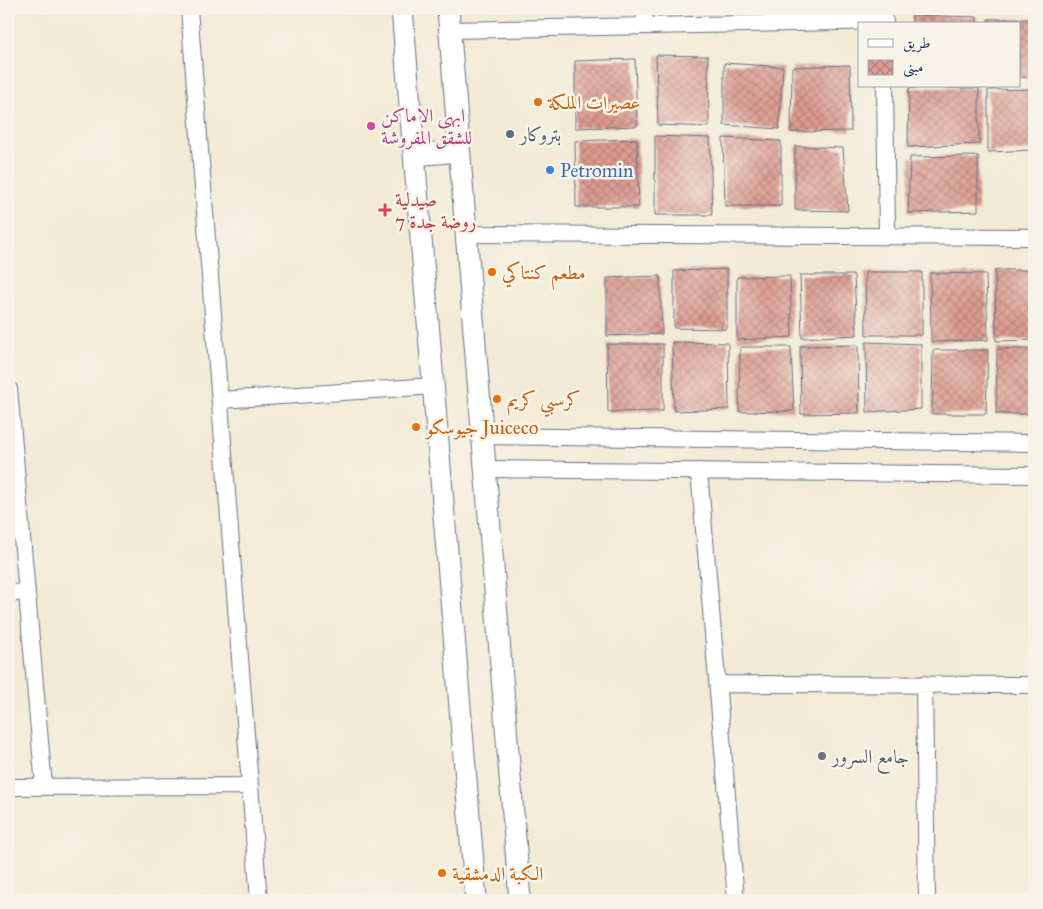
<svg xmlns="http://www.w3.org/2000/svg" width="1043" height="909" font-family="'IM FELL Great Primer',Amiri,serif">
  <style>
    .building { fill: url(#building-cross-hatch) }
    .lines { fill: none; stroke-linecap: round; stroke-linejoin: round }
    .minor-casing { stroke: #667087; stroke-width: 18 }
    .tertiary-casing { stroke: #667087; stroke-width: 23 }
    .minor { stroke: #fff; stroke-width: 16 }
    .tertiary { stroke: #fff; stroke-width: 21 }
    .food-dot { fill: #e8710a; stroke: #f7f3e8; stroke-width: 2 }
    .hotel-dot { fill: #d1479c; stroke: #f7f3e8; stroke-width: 2 }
    .service-dot { fill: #5c6f8a; stroke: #f7f3e8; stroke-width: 2 }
    .shop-dot { fill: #3f7fe0; stroke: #f7f3e8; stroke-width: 2 }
    .health-dot { fill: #e0444e; stroke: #f7f3e8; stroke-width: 2 }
    .worship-dot { fill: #6b7280; stroke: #f7f3e8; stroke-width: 2 }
    .labels { text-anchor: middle; stroke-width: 5; stroke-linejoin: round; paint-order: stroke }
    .food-label { font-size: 19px; fill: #c56008; stroke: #f7f3e8; text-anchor: start }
    .hotel-label { font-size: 19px; fill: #b23c85; stroke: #f7f3e8; text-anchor: start }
    .service-label { font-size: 19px; fill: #4e5e75; stroke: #f7f3e8; text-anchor: start }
    .shop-label { font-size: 19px; fill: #366cbe; stroke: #f7f3e8; text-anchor: start }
    .health-label { font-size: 19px; fill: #be3a42; stroke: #f7f3e8; text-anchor: start }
    .worship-label { font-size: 19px; fill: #5b616d; stroke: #f7f3e8; text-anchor: start }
  </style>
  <defs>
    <pattern id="building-cross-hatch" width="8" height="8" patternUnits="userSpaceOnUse" patternTransform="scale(1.25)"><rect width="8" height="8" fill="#dd9b8f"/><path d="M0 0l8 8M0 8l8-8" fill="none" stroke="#b27f78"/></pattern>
  </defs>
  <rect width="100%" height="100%" fill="#f7f3e8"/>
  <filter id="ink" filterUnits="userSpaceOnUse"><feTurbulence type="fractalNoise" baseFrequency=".02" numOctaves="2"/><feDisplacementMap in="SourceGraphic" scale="10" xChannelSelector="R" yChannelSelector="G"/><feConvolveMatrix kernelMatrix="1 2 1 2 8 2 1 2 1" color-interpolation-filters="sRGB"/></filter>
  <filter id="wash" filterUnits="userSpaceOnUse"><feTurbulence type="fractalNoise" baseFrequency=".0096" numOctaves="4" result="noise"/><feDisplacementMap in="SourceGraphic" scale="20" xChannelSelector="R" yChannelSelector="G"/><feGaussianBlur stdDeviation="1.12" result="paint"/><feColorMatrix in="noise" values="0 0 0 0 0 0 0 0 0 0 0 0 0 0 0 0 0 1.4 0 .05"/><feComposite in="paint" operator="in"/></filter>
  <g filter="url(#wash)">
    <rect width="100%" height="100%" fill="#f2ead4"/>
    <g id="blocks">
      <path class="building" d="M668 9H728V11L668 14Z
        M912 15 977 17V24H912Z
        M988 19H1034V78L1019 77V24H988Z
        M656 55 708 56 709 127 658 125Z
        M635 59 637 126 575 128V61Z
        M724 63 783 67 779 129 724 125Z
        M850 65 851 131 791 132 792 67Z
        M909 88H979V144L908 147Z
        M1034 89V150L988 152V90Z
        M655 136 710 138 712 215H655Z
        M723 138 781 141V206H725Z
        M637 139 639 207H576L575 141Z
        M795 146 843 148 848 211 795 210Z
        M978 156V211L908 213 910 157Z
        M727 269V329L674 328V271Z
        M995 270H1034V340L996 341Z
        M865 272H922V335H866Z
        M930 273 986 274 988 340 931 342Z
        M800 275H854L857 335 802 338Z
        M660 276 662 334 607 336V278Z
        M790 276 792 337 737 340V277Z
        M672 342 728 343 729 409 674 411Z
        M866 342 921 344V409L867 412Z
        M607 344H663V411L608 412Z
        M858 345 859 413 801 414 800 346Z
        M740 347H791L794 411 739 412Z
        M997 349H1034V414H996Z
        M933 350H988L986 414H932Z"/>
    </g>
  </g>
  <g filter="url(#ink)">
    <use href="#blocks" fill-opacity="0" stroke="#667087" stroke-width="1"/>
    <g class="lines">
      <g class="minor-casing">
        <path id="minor" d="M189 9 259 900
          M644 9 645 26
          M450 30 885 21
          M885 86 887 236
          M466 234 1034 237
          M9 389 44 787
          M220 400 434 386
          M483 436 1034 443
          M485 469 1034 475
          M699 471 736 900
          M9 594 27 591
          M718 684 1034 685
          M924 684 927 900
          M9 787 250 786"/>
      </g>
      <g class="tertiary-casing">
        <path id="tertiary" d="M402 9 476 900
          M448 9 520 900
          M415 155 459 151"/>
      </g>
      <use href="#minor" class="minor"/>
      <use href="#tertiary" class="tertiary"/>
    </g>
  </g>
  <g class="food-dot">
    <circle cx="538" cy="102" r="5"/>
    <circle cx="492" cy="272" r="5"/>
    <circle cx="497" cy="399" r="5"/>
    <circle cx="416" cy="427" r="5"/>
    <circle cx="442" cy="873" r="5"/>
  </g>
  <circle class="hotel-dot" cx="371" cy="126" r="5"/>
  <circle class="service-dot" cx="510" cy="134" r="5"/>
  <circle class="shop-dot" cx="550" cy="170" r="5"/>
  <path class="health-dot" d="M382.5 202.5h5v5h5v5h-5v5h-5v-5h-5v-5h5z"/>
  <circle class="worship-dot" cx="822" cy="756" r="5"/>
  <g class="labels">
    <g class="food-label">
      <text x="548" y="109">عصيرات الملكة</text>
      <text x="502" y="279">مطعم كنتاكي</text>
      <text x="507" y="406">كرسبي كريم</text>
      <text x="426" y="434">جيوسكو Juiceco</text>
      <text x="452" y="880">الكبة الدمشقية</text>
    </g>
    <g class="hotel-label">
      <text x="381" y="122">ابهى الاماكن<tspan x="381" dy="22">للشقق المفروشة</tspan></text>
    </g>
    <g class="service-label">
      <text x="520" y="141">بتروكار</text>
    </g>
    <g class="shop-label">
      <text x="560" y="177">Petromin</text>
    </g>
    <g class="health-label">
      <text x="395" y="206">صيدلية<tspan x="395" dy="22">روضة جدة 7</tspan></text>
    </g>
    <g class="worship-label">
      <text x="832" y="763">جامع السرور</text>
    </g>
  </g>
  <rect width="1043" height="909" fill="none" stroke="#f7f3e8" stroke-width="30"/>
  <rect x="858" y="22" width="162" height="65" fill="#f7f3e8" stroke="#9fa5b1"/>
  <rect x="868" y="39" width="25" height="8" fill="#ffffff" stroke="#9fa5b1"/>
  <text x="903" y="48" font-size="15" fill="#1b2f5e">طريق</text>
  <rect x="868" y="60" width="25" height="15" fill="url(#building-cross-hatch)" stroke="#9fa5b1"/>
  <text x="903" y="72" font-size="15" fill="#1b2f5e">مبنى</text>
</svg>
